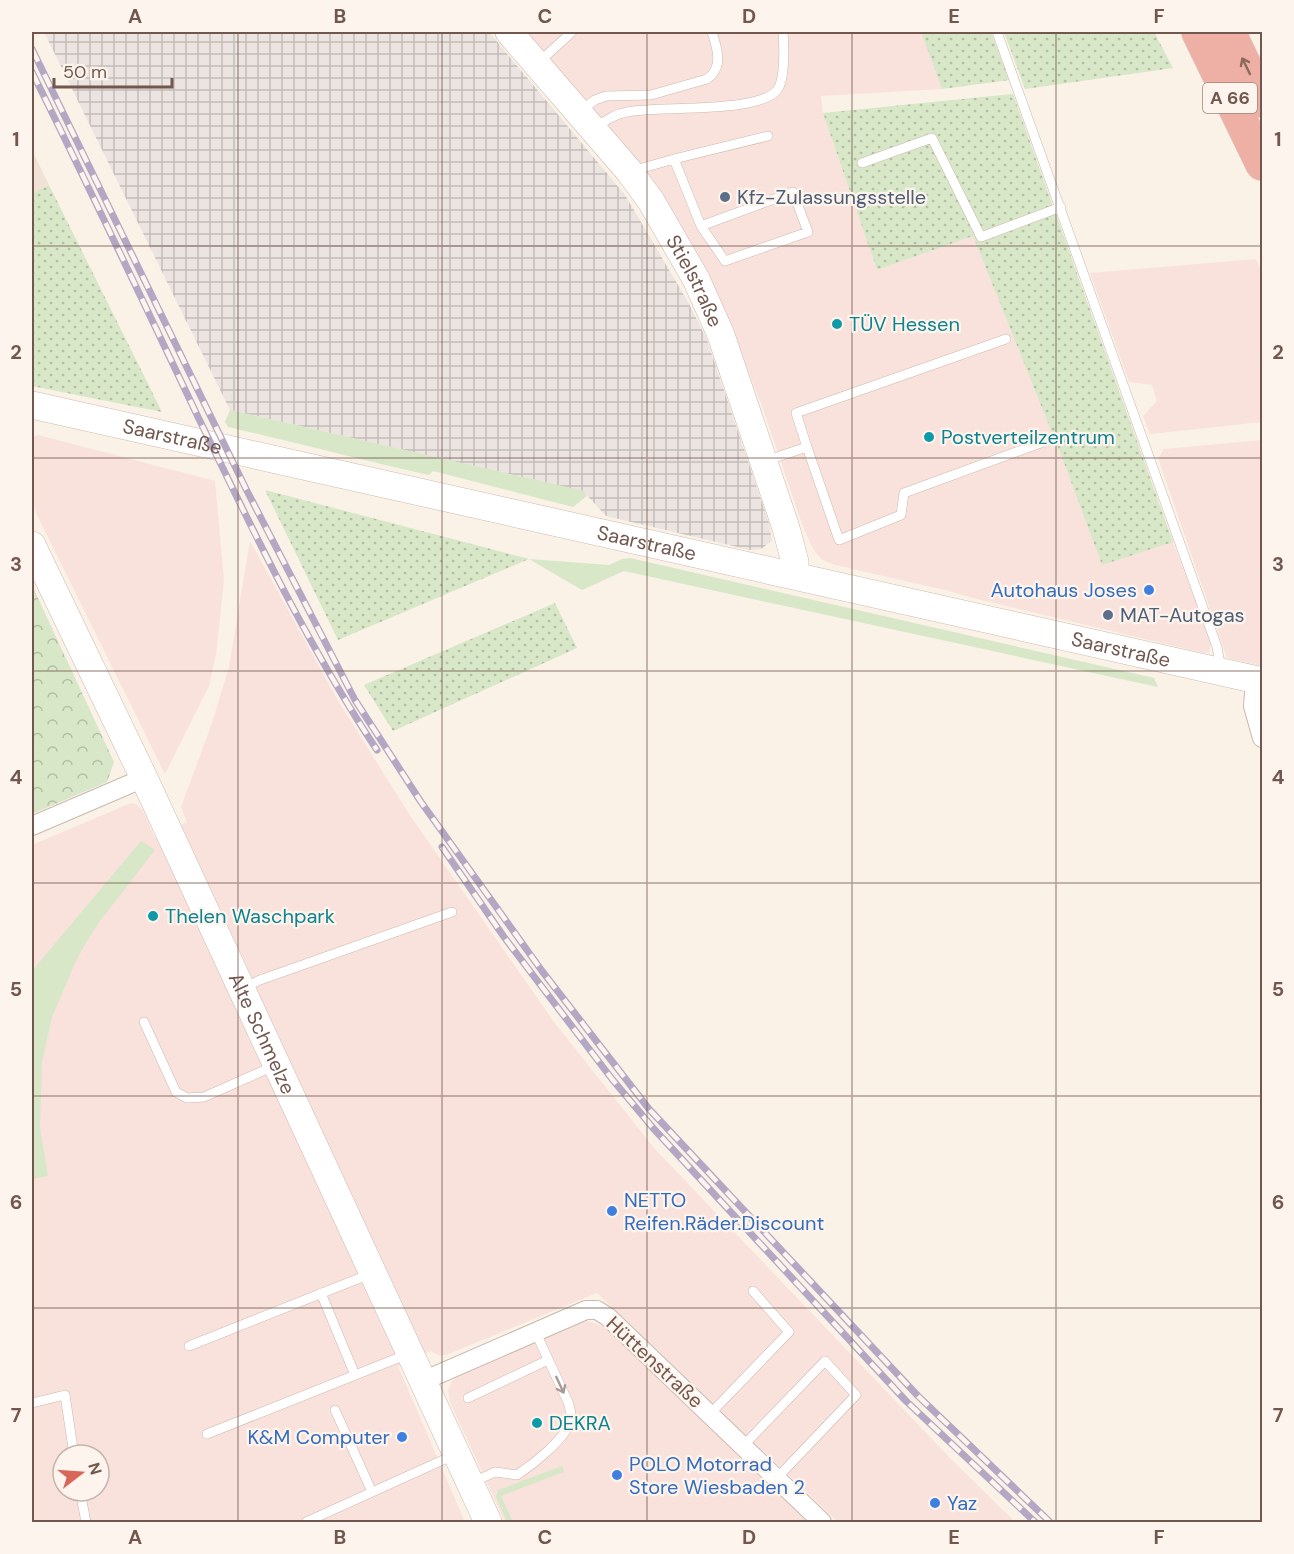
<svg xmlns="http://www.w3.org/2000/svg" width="1294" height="1554" font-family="'DM Sans',sans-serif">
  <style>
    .residential { fill: #f1e2d6 }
    .commercial { fill: #f9e2dc; fill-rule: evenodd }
    .industrial { fill: url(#industrial-grid) }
    .grass { fill: #d7e7c7 }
    .park { fill: url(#park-crowns) }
    .garden { fill: url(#garden-dots) }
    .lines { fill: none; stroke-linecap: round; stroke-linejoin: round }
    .lane-casing { stroke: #cbb8ae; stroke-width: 10 }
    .street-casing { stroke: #cbb8ae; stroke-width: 20 }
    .secondary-casing { stroke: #cfbaaf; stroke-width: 28 }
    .highway-casing { stroke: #d8d0cd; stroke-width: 34 }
    .lane { stroke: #fff; stroke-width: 9 }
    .street { stroke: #fff; stroke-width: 18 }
    .secondary { stroke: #fff; stroke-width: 27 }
    .highway { stroke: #eeafa4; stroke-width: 33 }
    .rail-casing { stroke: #b3a7c3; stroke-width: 7 }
    .rail { stroke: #fdf5ed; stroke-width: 4.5; stroke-dasharray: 14; stroke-linecap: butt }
    .oneway { stroke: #8b695f }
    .oneway2 { stroke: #aa9a95 }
    .grid { fill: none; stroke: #72574e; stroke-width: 1.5; stroke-opacity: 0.55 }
    .service-dot { fill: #5c6f8a; stroke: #fdf5ed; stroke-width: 2 }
    .culture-dot { fill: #0f9aa8; stroke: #fdf5ed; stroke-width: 2 }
    .shop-dot { fill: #3f7fe0; stroke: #fdf5ed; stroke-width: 2 }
    .labels { text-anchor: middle; stroke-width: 4.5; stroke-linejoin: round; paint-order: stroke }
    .shield { fill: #fdf5ed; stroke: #9c867e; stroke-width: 1.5 }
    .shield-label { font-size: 18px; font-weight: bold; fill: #72574e }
    .service-label { font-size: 20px; fill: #4e5e75; stroke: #fdf5ed; text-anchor: start }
    .street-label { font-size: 20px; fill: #72574e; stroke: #fdf5ed }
    .culture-label { font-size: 20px; fill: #0d838f; stroke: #fdf5ed; text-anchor: start }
    .shop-label { font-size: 20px; fill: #366cbe; stroke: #fdf5ed; text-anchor: start }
    .neatline { fill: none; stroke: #72574e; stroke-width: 2 }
    .grid-label { font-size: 20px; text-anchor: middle; font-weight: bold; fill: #72574e }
  </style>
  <defs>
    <pattern id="industrial-grid" width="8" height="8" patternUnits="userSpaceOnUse" patternTransform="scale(1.5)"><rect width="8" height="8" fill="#ebe4e0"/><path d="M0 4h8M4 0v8" fill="none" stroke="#c3bcb8"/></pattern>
    <pattern id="park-crowns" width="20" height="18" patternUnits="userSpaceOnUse" patternTransform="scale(1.5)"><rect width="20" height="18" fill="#d7e7c7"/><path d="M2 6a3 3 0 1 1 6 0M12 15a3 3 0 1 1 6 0" fill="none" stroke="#b3bea4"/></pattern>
    <pattern id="garden-dots" width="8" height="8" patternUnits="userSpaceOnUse" patternTransform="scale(1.5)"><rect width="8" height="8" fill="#d7e7c7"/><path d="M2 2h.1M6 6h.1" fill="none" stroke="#b3bea4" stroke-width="1.8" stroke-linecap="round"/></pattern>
  </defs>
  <rect width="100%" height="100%" fill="#faf1e7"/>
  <path class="residential" d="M32 150 49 185 32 193Z"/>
  <path class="commercial" d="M526 32H921L942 89 821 96 823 113 877 270 973 236 1064 463 1102 564 1173 542 1211 642 1209 652 1204 653 973 598 949 591 835 565 821 559 812 547 802 524 762 406 713 284 685 236Z
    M1256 259 1262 272V422L1150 434 1143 416 1157 401 1152 385 1129 382 1090 273Z
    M38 435 215 481 224 580 216 655 209 686 165 774 37 515 32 498V437Z
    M1262 440V666L1227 658 1158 458 1164 449Z
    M250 541 337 699 409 814 554 1022 654 1148 949 1457 1015 1522H838L597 1293 446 1355H438L431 1351 398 1366 465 1522H32V845L131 803 136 804 142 809 155 838 187 822 181 807 211 726 229 667ZM63 1455H99V1491H63Z
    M585 1320 602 1326 612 1333 810 1522H505L450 1402 448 1390 452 1381 462 1373Z"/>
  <path class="industrial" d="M44 32H489L625 195 688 302 707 340 769 523 772 541 761 549 750 550 606 516 583 491 230 410Z"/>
  <path class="grass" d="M230 410 584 491 587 496 573 507 433 471 429 475C362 460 295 442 228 427L225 422Z
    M630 558 1154 678 1158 687 624 571 582 590 529 559 609 565 622 559Z
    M141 841 155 850 100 921 87 941 76 961 52 1017 42 1062 40 1128 48 1176 34 1179 32 1157V971Z
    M562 1466 564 1472 501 1496 513 1522H507L496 1497 498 1490Z"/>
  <path class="park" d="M32 585 114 762 107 782 32 814Z"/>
  <path class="garden" d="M921 32H991L1009 80 942 89Z
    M1004 32H1154L1173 68 1025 89Z
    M1013 94 1173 542 1102 565 1064 463 973 236 877 270 823 113Z
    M49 185 162 412 32 386V193Z
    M265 490 529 559 338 640Z
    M555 603 577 648 393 731 364 685Z"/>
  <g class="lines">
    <g class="lane-casing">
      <path id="lane" d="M997 32 1217 647 1219 658 1218 669
        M538 63 572 32
        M580 111 595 100 606 96 651 95 707 79C724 67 717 48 712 32
        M594 129C604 121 615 114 627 112 657 105 766 115 779 87 785 75 784 45 783 32
        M674 159 768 136
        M862 163 932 138 981 237 1061 207
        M632 171 674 159 701 226 725 261 808 232 793 192 701 226
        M807 447 839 540 901 515 904 493 1046 441
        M765 461 807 447 796 413 1006 339
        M243 988 260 980 452 912
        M144 1022 176 1092 187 1098 204 1097 274 1066
        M321 1293 355 1375
        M189 1346 370 1274
        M468 1398 548 1360
        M32 1403 65 1395 74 1455
        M335 1410 372 1492
        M710 1414 789 1332 753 1291
        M207 1434 408 1354
        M743 1446 825 1361 856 1395 776 1479
        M471 1483 495 1472 517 1475C532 1465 566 1439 570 1421 572 1414 570 1408 568 1402L535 1331
        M80 1491 86 1522
        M306 1522 454 1455"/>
    </g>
    <g class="street-casing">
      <path id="street" d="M1255 680 1253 706 1262 738
        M32 826 144 778
        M423 1381 586 1310H597L608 1317 822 1522"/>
    </g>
    <g class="secondary-casing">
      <g id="secondary">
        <path id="s1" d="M509 32 629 171 651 201 696 279 721 335 786 528 795 562V575"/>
        <path id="s2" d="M32 405 1262 681"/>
        <path id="s3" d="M32 545 144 778 488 1522"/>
      </g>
    </g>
    <g class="highway-casing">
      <path id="highway" d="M1198 32 1262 164
        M1229 32 1262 101"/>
    </g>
    <use href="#lane" class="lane"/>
    <use href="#street" class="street"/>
    <use href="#secondary" class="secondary"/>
    <use href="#highway" class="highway"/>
    <g class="rail-casing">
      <path id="rail" d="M32 49 246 489 355 700 421 802 542 971 649 1109 918 1396 1050 1522
        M32 72C89 187 144 303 199 419 253 531 308 646 377 750
        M442 847 504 937 612 1079 653 1128 906 1401 1035 1522"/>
    </g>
    <use href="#rail" class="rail"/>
  </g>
  <defs><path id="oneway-shaft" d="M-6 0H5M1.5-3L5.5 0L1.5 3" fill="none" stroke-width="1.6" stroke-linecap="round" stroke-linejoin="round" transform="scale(1.5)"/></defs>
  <use class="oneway" href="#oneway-shaft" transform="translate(1246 66) rotate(-116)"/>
  <use class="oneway2" href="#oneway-shaft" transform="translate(560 1385) rotate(65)"/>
  <path class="grid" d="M238 32V1522M442 32V1522M647 32V1522M852 32V1522M1056 32V1522M32 246H1262M32 458H1262M32 671H1262M32 883H1262M32 1096H1262M32 1308H1262"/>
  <g class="service-dot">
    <circle cx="725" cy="197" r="6"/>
    <circle cx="1108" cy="615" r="6"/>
  </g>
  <g class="culture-dot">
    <circle cx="837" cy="324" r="6"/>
    <circle cx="929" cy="437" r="6"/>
    <circle cx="153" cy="916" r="6"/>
    <circle cx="537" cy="1423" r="6"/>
  </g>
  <g class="shop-dot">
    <circle cx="1149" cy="590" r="6"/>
    <circle cx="612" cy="1211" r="6"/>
    <circle cx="402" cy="1437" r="6"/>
    <circle cx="617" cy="1475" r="6"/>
    <circle cx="935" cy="1503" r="6"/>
  </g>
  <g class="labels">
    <rect class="shield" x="1203" y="83" width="54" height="30" rx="4.5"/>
    <g class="shield-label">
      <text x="1230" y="104">A 66</text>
    </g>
    <g class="service-label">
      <text x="737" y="204">Kfz-Zulassungsstelle</text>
      <text x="1120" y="622">MAT-Autogas</text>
    </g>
    <g class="street-label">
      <text dy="7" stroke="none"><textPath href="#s1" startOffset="312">Stielstraße</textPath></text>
      <text dy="7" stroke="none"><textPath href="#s2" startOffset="144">Saarstraße</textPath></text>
      <text dy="7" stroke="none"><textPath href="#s2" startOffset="630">Saarstraße</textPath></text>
      <text dy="7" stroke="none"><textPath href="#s2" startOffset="1116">Saarstraße</textPath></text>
      <text dy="7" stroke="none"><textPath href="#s3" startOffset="540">Alte Schmelze</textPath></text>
      <text transform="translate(655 1362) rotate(43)" y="7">Hüttenstraße</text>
    </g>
    <g class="culture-label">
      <text x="849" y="331">TÜV Hessen</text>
      <text x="941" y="444">Postverteilzentrum</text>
      <text x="165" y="923">Thelen Waschpark</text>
      <text x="549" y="1430">DEKRA</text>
    </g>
    <g class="shop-label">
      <text x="1137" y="597" text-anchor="end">Autohaus Joses</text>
      <text x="624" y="1207">NETTO<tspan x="624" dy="23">Reifen.Räder.Discount</tspan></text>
      <text x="390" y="1444" text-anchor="end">K&amp;M Computer</text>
      <text x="629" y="1471">POLO Motorrad<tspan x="629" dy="23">Store Wiesbaden 2</tspan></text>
      <text x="947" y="1510">Yaz</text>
    </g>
  </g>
  <rect width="1294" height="1554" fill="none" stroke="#fdf5ed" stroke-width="66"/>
  <g transform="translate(81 1473) rotate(73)"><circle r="28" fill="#fdf5ed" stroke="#c5b6ad" stroke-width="1.5"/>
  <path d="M0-4.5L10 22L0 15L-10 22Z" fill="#d86759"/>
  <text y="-9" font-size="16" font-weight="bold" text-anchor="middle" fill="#72574e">N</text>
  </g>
  <path d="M54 78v9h118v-9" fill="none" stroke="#72574e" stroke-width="3"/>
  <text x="63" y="78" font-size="18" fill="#72574e" stroke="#fdf5ed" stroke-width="4.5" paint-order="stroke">50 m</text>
  <rect x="33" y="33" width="1228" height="1488" class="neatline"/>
  <g class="grid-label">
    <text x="135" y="23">A</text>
    <text x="340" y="23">B</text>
    <text x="545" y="23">C</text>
    <text x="749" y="23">D</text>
    <text x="954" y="23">E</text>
    <text x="1159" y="23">F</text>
    <text x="16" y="146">1</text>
    <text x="1278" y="146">1</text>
    <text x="16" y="359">2</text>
    <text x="1278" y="359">2</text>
    <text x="16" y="571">3</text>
    <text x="1278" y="571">3</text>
    <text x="16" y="784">4</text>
    <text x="1278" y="784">4</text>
    <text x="16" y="996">5</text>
    <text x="1278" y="996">5</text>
    <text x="16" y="1209">6</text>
    <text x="1278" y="1209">6</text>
    <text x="16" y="1422">7</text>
    <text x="1278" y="1422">7</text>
    <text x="135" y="1544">A</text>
    <text x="340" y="1544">B</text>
    <text x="545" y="1544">C</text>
    <text x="749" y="1544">D</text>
    <text x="954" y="1544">E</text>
    <text x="1159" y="1544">F</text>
  </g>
</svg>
